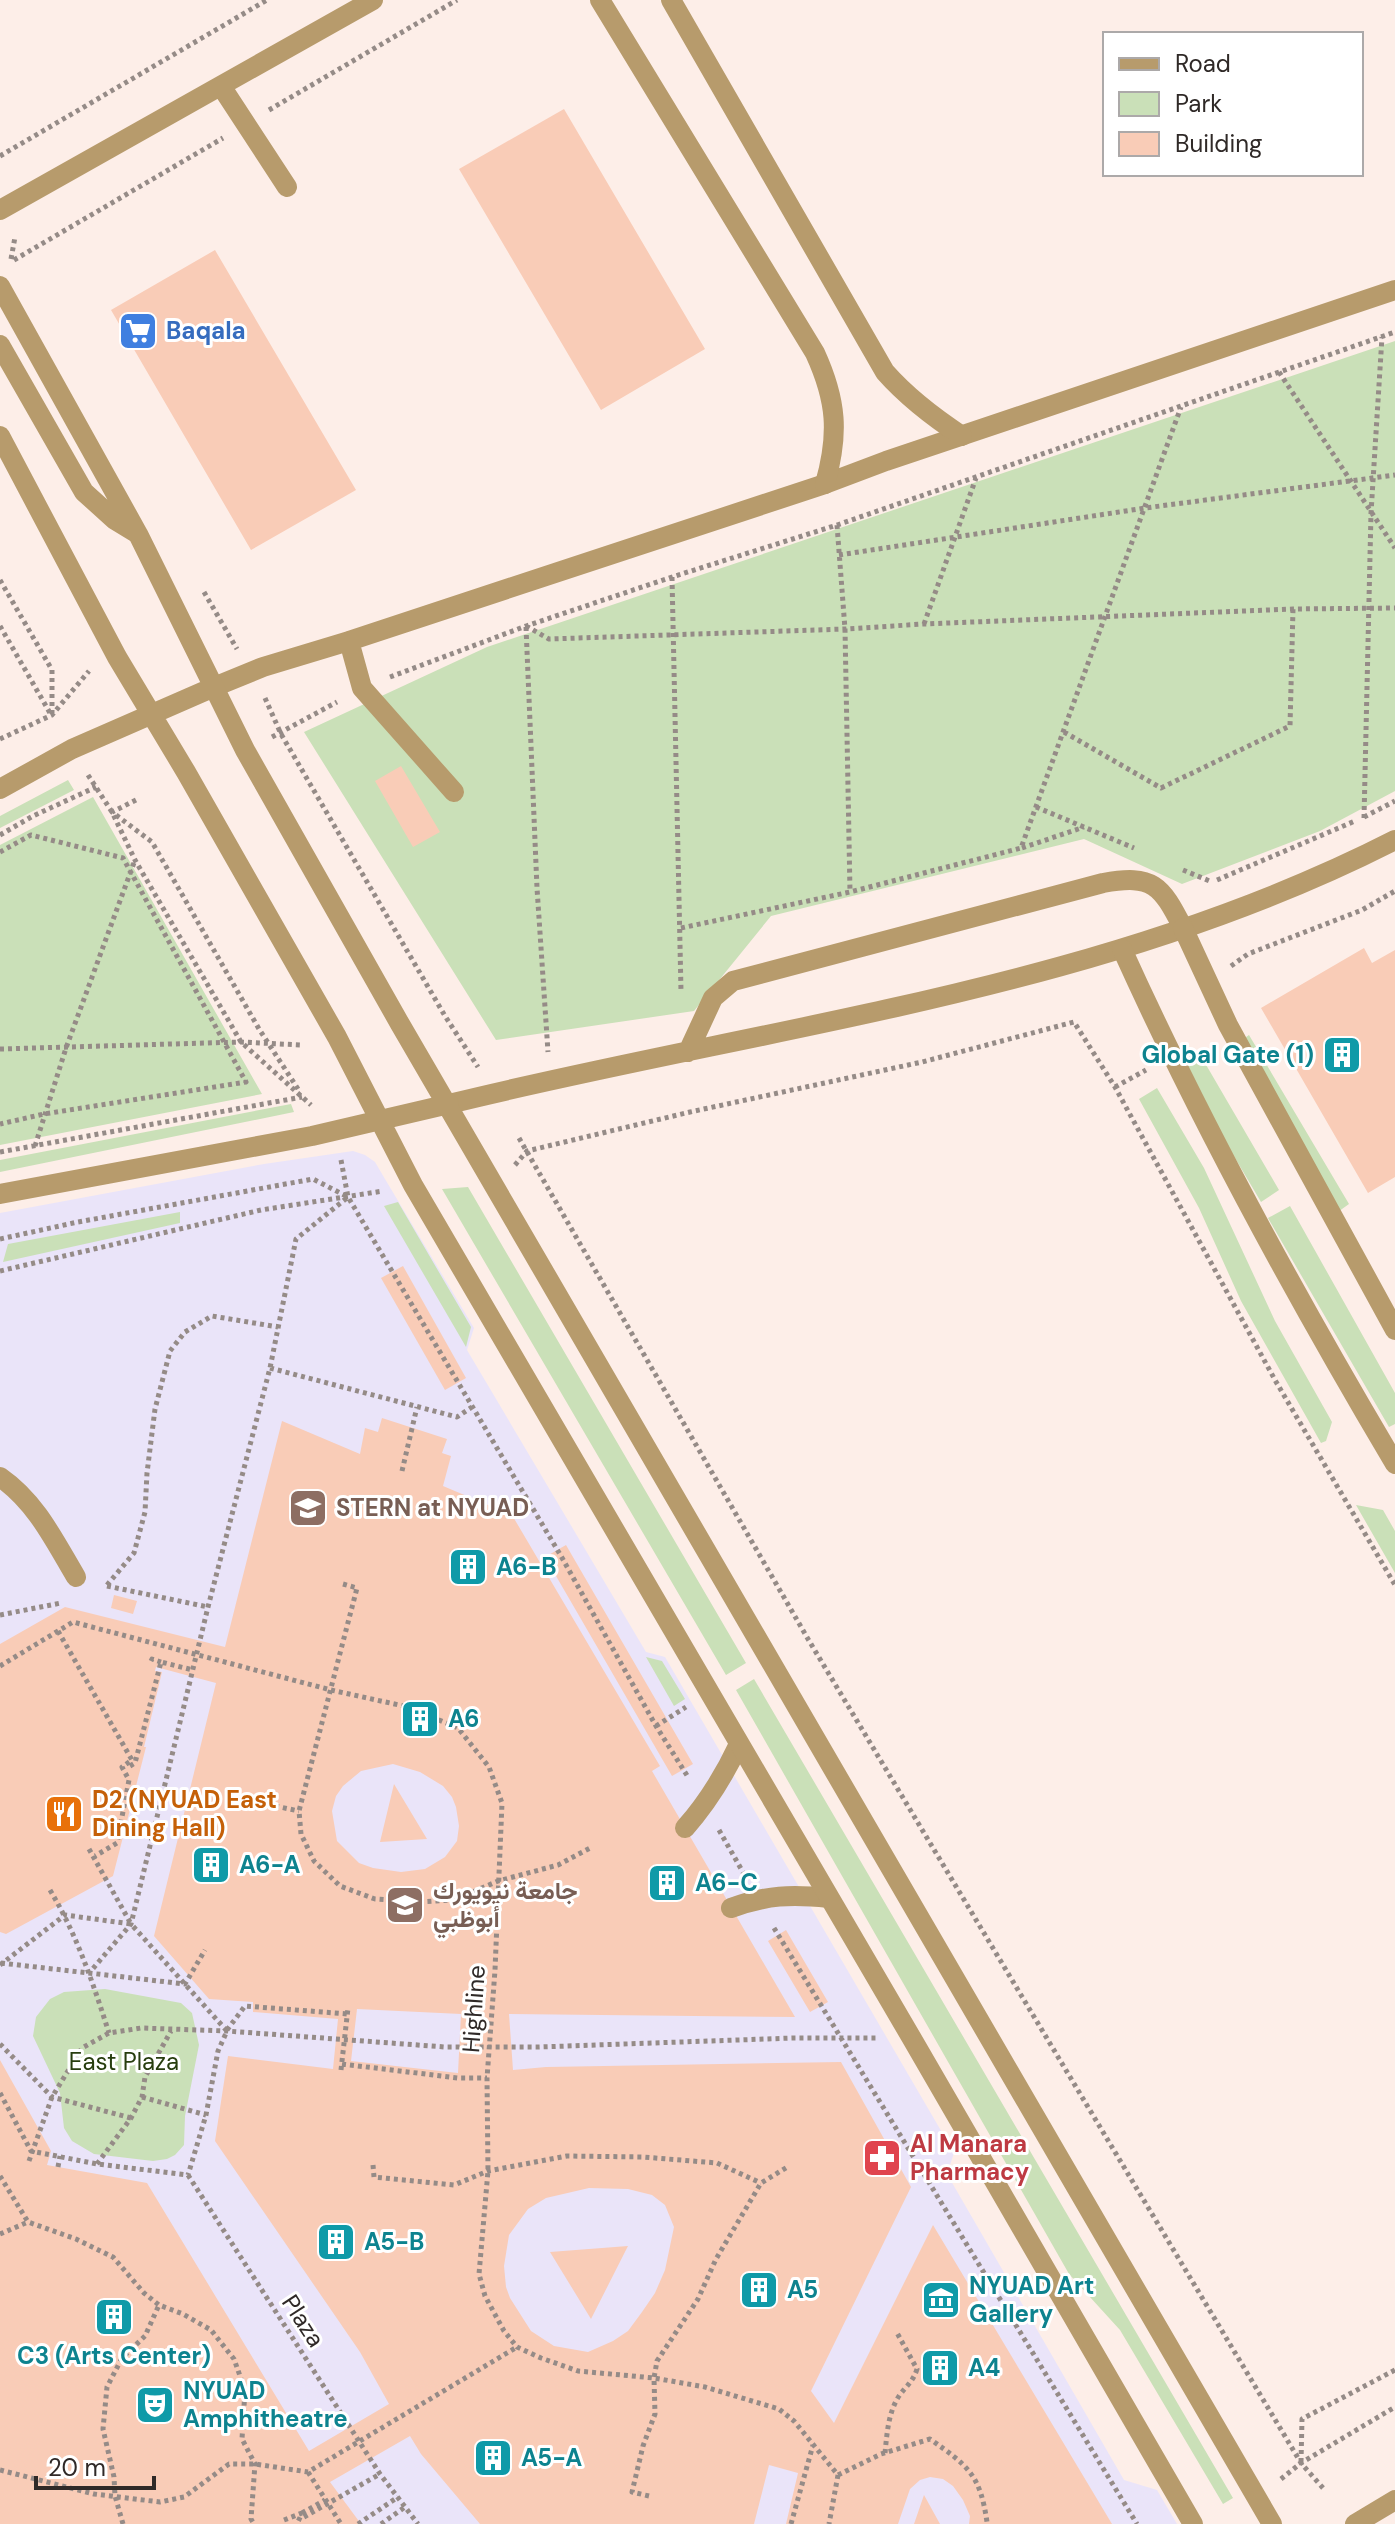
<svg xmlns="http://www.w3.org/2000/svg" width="1395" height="2524" font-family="'DM Sans',Vazirmatn,sans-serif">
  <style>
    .education { fill: #eae4f9 }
    .green { fill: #cae0b8 }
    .building { fill: #f9ccb7; fill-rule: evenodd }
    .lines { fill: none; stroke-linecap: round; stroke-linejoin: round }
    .path { stroke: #958b87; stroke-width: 5; stroke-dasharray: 4 4; stroke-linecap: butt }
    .service { stroke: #b79b6c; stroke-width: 20 }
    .minor { stroke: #b79b6c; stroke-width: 20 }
    .tertiary { stroke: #b79b6c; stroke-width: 20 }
    .labels { text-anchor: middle; stroke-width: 6; stroke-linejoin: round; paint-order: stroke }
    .shop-label { font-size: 24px; font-weight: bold; fill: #366cbe; stroke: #fff; text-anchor: start }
    .culture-label { font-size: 24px; font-weight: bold; fill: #0d838f; stroke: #fff; text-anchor: start }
    .education-label { font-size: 24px; font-weight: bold; fill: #785e54; stroke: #fff; text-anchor: start }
    .food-label { font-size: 24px; font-weight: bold; fill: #c56008; stroke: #fff; text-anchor: start }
    .street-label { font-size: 24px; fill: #2f2927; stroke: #fff }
    .park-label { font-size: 24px; fill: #273d0e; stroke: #fff }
    .health-label { font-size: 24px; font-weight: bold; fill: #be3a42; stroke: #fff; text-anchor: start }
  </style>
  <rect width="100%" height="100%" fill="#fdeee8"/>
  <path class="education" d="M353 1151 365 1155 375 1162 385 1179 474 1328 467 1350 646 1652 665 1657 954 2153 947 2174 1124 2480 1157 2490 1177 2524H0V1213L264 1164Z"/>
  <path class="green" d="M1395 341V791L1320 831 1182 884 1084 839 771 916 694 1011 496 1040 304 732 487 647Z
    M68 780 74 790 0 828V816Z
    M93 797 262 1094 0 1145V845Z
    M1249 1035 1349 1204 1335 1214 1232 1047Z
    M1198 1051 1279 1190 1261 1202 1179 1063Z
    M1157 1088 1204 1168 1275 1321 1332 1422 1326 1441 1321 1443 1241 1301 1199 1208 1139 1099Z
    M291 1104 294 1112 0 1172V1160Z
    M468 1187 746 1663 726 1675 442 1189Z
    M398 1202 471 1327 466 1347 384 1206Z
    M1290 1206 1395 1393V1424L1389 1427 1268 1218Z
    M180 1212V1223L3 1262 8 1244Z
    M1356 1505 1383 1510 1395 1531V1573Z
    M646 1657 662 1661 685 1699 674 1706Z
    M754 1679 1233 2498 1223 2504 1120 2330 1069 2274 736 1690Z
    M105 1989 181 2003 192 2013 199 2045 185 2116 184 2145 175 2155 167 2159 153 2161 94 2154 72 2141 64 2128 60 2093 33 2036 36 2017 50 1999 64 1992Z"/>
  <path class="building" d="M564 109 705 349 601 410 459 169Z
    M215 250 356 490 251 550 111 310Z
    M401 766 440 832 413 847 375 781Z
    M1364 948 1372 963 1395 950V1177L1368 1193 1261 1008Z
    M403 1266 466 1378 445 1390 381 1278Z
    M382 1418 447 1439 442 1453 451 1456 443 1486 512 1515 660 1766 652 1771 795 2017 509 2014 513 2070 546 2067 841 2062 911 2187 811 2391 834 2423 933 2225 1112 2524H969L970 2516 963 2500 953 2486 943 2479 930 2477 920 2480 910 2489 898 2524H786L798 2473 769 2465 754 2524H480L421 2454 410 2436 330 2482 361 2524H0V2060L51 2151 47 2165 147 2183 309 2451 389 2404 360 2352 215 2141 228 2056 333 2069 338 2019 253 2012V2002L209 1999 154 1936 216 1683 156 1667 155 1671 162 1672 144 1747H146L113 1876 6 1934 0 1932V1644L65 1607 225 1647 282 1421 360 1454 365 1428 378 1432ZM393 1764 420 1772 443 1786 452 1797 456 1807 459 1826 457 1841 445 1857 425 1869 401 1872 373 1868 359 1863 337 1841 332 1811 336 1796 343 1786 361 1771ZM357 2009 461 2014 458 2073 351 2061ZM589 2188 628 2189 652 2195 665 2205 674 2227 665 2270 655 2293 642 2312 628 2331 613 2341 588 2352 554 2346 531 2331 510 2298 506 2287 504 2266 509 2235 528 2209 546 2198Z
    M566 1545 693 1764 672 1776 545 1557Z
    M114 1595 137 1601 133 1614 111 1608Z
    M394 1784 427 1839 380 1842Z
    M786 1930 828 2002 810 2012 768 1941Z
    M628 2246 591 2319 550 2252Z
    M924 2495 940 2524H914Z"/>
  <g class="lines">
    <path class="path" d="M269 110 457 0
      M0 156 267 0
      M11 259 15 237
      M14 260 223 138
      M1279 372 1395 548
      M837 525 845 629 850 892
      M839 555 1145 508 1395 475
      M672 577 681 991
      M0 580 52 670V715
      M204 592 237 649
      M924 624 976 478
      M0 626 50 713
      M526 626 549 639 845 629 924 624 1293 609 1395 608
      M526 627 537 888 548 1052
      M390 677 526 626 672 577 837 525 1395 332
      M265 698 281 734 445 1016 478 1067
      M1064 732 1161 788 1290 726 1293 609
      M272 737 337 702
      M0 739 52 715 89 671
      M88 775 112 812 135 860 241 1042 311 1105
      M136 800 112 812 152 842 259 1029 298 1089
      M1036 807 1134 848
      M1364 817 1395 801
      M1364 818 1371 513 1382 337
      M0 835 33 816 96 787
      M1022 848 1084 827
      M0 852 31 835 123 858 246 1082 44 1114 0 1124
      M1183 870 1212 882
      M1217 880 1355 821
      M681 928 850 892 1021 848 1181 407
      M1231 966 1248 954 1362 910 1395 891
      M0 1049 241 1042 301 1045
      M1115 1087 1146 1070
      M519 1138 808 1639 1301 2463 1323 2488
      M35 1146 66 1048 135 860
      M0 1152 302 1097
      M341 1160 348 1197 561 1556 656 1726 688 1777
      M515 1165 527 1151 690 1112 922 1062 1074 1022 1115 1087 1275 1380 1395 1585
      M0 1239 78 1222 313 1179 348 1197 296 1239 270 1368 208 1607 131 1924 90 1972
      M0 1271 261 1210 383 1191
      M270 1368 457 1417 472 1407
      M402 1471 417 1407
      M343 1584 357 1588 299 1811 301 1834 314 1861 340 1886 375 1899 417 1902 454 1900 498 1881 558 1865 592 1847
      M107 1585 134 1553 145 1512 147 1473 155 1409 170 1351 185 1332 212 1316 278 1327
      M107 1586 208 1607
      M0 1615 61 1603
      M58 1631 132 1760 122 1767 129 1780 117 1843 95 1856
      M151 1661 152 1659 161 1662
      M0 1666 73 1622 331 1690 408 1707 458 1728 489 1767 502 1803 495 1970 487 2078 488 2171 479 2274 485 2296 504 2331 517 2347 541 2358 578 2371 654 2378 705 2387 779 2409 794 2421 838 2475 829 2524
      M656 1726 686 1707
      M130 1766 135 1763 161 1662 193 1670
      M275 1806 299 1811
      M719 1830 744 1874
      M89 1849 131 1924
      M50 1890C77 1935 93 1983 109 2033
      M774 1928 1137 2524
      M1 1963 185 1984 205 1950
      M0 1965 65 1915 131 1924 227 2031 218 2051 206 2115 188 2175
      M227 2030 245 2006 348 2014
      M0 2044 52 2097 131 2118
      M342 2064 458 2078H487
      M341 2070 348 2008
      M0 2093 31 2151 97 2164 188 2175
      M142 2097 206 2115
      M29 2161 52 2097 82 2048 109 2033 141 2028 227 2031 445 2047H539L794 2038H878
      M97 2164 131 2118 142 2097 145 2077 171 2031
      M373 2165 374 2177 454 2185 488 2171 567 2156 643 2157 717 2163 761 2183
      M58 2167 60 2156
      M188 2175 380 2474 418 2524
      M0 2176 28 2222 76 2239 113 2257 144 2293 159 2305 183 2314 211 2330 234 2359 245 2390 242 2439 255 2464 251 2519 254 2524
      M0 2234 28 2222
      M885 2453C887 2434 888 2413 899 2396 906 2386 913 2382 917 2369L896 2331
      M1301 2462 1302 2419 1395 2370
      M0 2470 94 2494 160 2502 184 2497 229 2464H255L308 2472 517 2347
      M308 2472 341 2524
      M838 2475 881 2454 930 2439C968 2466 980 2474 987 2522
      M1281 2479 1301 2463 1395 2407
      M649 2496 632 2492 643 2446 655 2414 654 2378 657 2361 698 2299 716 2259 761 2183 789 2166
      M302 2513 325 2500
      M304 2517 380 2474
      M284 2520 302 2513 297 2524
      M123 2524 115 2496 114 2477 103 2429 107 2387 122 2358 145 2336 159 2305
      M358 2524 398 2497
      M381 2524 405 2507
      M791 2524 813 2445"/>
    <path class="service" d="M221 86 287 187
      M0 210 373 0
      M349 641 362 688 454 792
      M214 687 263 667 349 641 825 484 886 461 1395 290
      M688 1052 713 998 733 981 1103 883C1153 874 1161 885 1183 928
      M449 1104C766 1026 1100 991 1395 840
      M0 1477C36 1502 54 1540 76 1577
      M685 1828C708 1802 724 1776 739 1744
      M731 1908C767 1895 791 1894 829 1898"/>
    <path class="minor" d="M600 0 815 353C837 401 839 434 825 484
      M671 0 885 372C908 398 933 417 962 436"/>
    <path class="tertiary" d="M0 286 138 534 245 750 400 1024 1272 2524
      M0 345 84 492 115 520 138 534
      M0 436 117 657 186 772 337 1037 413 1185 911 2037 1193 2524
      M0 789 72 749 214 687
      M1183 928 1228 1025 1395 1330
      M1122 949C1202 1126 1296 1297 1395 1464
      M0 1194 312 1136 449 1104
      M1355 2524 1395 2500"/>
  </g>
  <defs>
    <g id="supermarket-square" transform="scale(2)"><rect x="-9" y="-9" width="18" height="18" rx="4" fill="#3f7fe0" stroke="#fff"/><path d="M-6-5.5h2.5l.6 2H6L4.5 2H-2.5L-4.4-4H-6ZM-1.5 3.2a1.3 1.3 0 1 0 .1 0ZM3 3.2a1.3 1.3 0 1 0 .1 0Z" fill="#fff"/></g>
    <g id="building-square" transform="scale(2)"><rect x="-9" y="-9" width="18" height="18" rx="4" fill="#0f9aa8" stroke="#fff"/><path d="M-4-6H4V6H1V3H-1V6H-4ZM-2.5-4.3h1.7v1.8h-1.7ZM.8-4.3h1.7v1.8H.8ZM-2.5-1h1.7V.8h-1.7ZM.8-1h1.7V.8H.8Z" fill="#fff"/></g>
    <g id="university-square" transform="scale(2)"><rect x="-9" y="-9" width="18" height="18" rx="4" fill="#8d6e63" stroke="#fff"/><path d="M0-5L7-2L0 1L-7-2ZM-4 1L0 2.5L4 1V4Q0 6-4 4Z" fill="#fff"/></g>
    <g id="restaurant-square" transform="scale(2)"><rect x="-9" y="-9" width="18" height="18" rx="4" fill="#e8710a" stroke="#fff"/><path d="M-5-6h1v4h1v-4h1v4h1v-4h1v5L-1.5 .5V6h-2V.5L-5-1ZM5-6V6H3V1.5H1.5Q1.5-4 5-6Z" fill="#fff"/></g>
    <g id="pharmacy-square" transform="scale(2)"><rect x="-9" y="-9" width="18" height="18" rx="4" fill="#e0444e" stroke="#fff"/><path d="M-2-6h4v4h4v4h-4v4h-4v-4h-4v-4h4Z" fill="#fff"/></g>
    <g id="museum-square" transform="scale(2)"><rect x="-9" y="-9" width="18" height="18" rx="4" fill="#0f9aa8" stroke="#fff"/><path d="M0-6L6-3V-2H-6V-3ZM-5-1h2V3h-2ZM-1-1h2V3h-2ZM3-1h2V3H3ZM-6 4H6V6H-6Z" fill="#fff"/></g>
    <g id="theatre-square" transform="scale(2)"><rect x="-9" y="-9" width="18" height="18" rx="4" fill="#0f9aa8" stroke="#fff"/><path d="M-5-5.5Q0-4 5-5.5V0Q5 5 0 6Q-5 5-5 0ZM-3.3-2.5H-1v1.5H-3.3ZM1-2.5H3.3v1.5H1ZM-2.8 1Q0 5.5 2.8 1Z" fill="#fff"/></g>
  </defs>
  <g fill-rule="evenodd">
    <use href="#supermarket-square" x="138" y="331"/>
    <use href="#building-square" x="1342" y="1055"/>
    <use href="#university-square" x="308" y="1508"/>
    <use href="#building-square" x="468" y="1567"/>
    <use href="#building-square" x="420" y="1719"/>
    <use href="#restaurant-square" x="64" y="1814"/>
    <use href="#building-square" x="211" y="1865"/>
    <use href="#building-square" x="667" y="1883"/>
    <use href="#university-square" x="405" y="1905"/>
    <use href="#pharmacy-square" x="882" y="2158"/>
    <use href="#building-square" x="336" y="2242"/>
    <use href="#building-square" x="759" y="2290"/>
    <use href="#museum-square" x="941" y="2300"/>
    <use href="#building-square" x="114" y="2317"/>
    <use href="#building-square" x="940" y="2368"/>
    <use href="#theatre-square" x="155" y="2405"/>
    <use href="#building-square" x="493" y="2458"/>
  </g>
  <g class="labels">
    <g class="shop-label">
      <text x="166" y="339">Baqala</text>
    </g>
    <g class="culture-label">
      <text x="1314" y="1063" text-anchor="end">Global Gate (1)</text>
      <text x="496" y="1575">A6-B</text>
      <text x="448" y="1727">A6</text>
      <text x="239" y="1873">A6-A</text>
      <text x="695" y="1891">A6-C</text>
      <text x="364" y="2250">A5-B</text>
      <text x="969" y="2294">NYUAD Art<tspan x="969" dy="28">Gallery</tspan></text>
      <text x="787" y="2298">A5</text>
      <text x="114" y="2364" text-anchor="middle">C3 (Arts Center)</text>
      <text x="968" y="2376">A4</text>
      <text x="183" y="2399">NYUAD<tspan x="183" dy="28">Amphitheatre</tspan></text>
      <text x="521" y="2466">A5-A</text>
    </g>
    <g class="education-label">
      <text x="336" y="1516">STERN at NYUAD</text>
      <text x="433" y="1899">جامعة نيويورك<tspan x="433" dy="28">أبوظبي</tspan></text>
    </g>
    <g class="food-label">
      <text x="92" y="1808">D2 (NYUAD East<tspan x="92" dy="28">Dining Hall)</tspan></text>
    </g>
    <g class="street-label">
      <text transform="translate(474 2009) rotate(-86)" y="8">Highline</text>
      <text transform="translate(303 2321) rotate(57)" y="8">Plaza</text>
    </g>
    <g class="park-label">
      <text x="124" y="2070">East Plaza</text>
    </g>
    <g class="health-label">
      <text x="910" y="2152">Al Manara<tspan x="910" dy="28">Pharmacy</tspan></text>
    </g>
  </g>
  <rect x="1103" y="32" width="260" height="144" fill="#ffffff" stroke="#aca9a9" stroke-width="2"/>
  <rect x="1119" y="58" width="40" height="12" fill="#b79b6c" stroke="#aca9a9" stroke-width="2"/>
  <text x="1175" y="72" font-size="24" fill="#2f2927">Road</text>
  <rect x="1119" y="92" width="40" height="24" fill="#cae0b8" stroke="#aca9a9" stroke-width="2"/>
  <text x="1175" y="112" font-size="24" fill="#2f2927">Park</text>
  <rect x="1119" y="132" width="40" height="24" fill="#f9ccb7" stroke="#aca9a9" stroke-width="2"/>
  <text x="1175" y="152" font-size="24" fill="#2f2927">Building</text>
  <path d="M36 2476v12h118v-12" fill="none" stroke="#2f2927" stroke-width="4"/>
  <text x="48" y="2476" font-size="24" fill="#2f2927" stroke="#ffffff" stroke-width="6" paint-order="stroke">20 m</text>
</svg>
